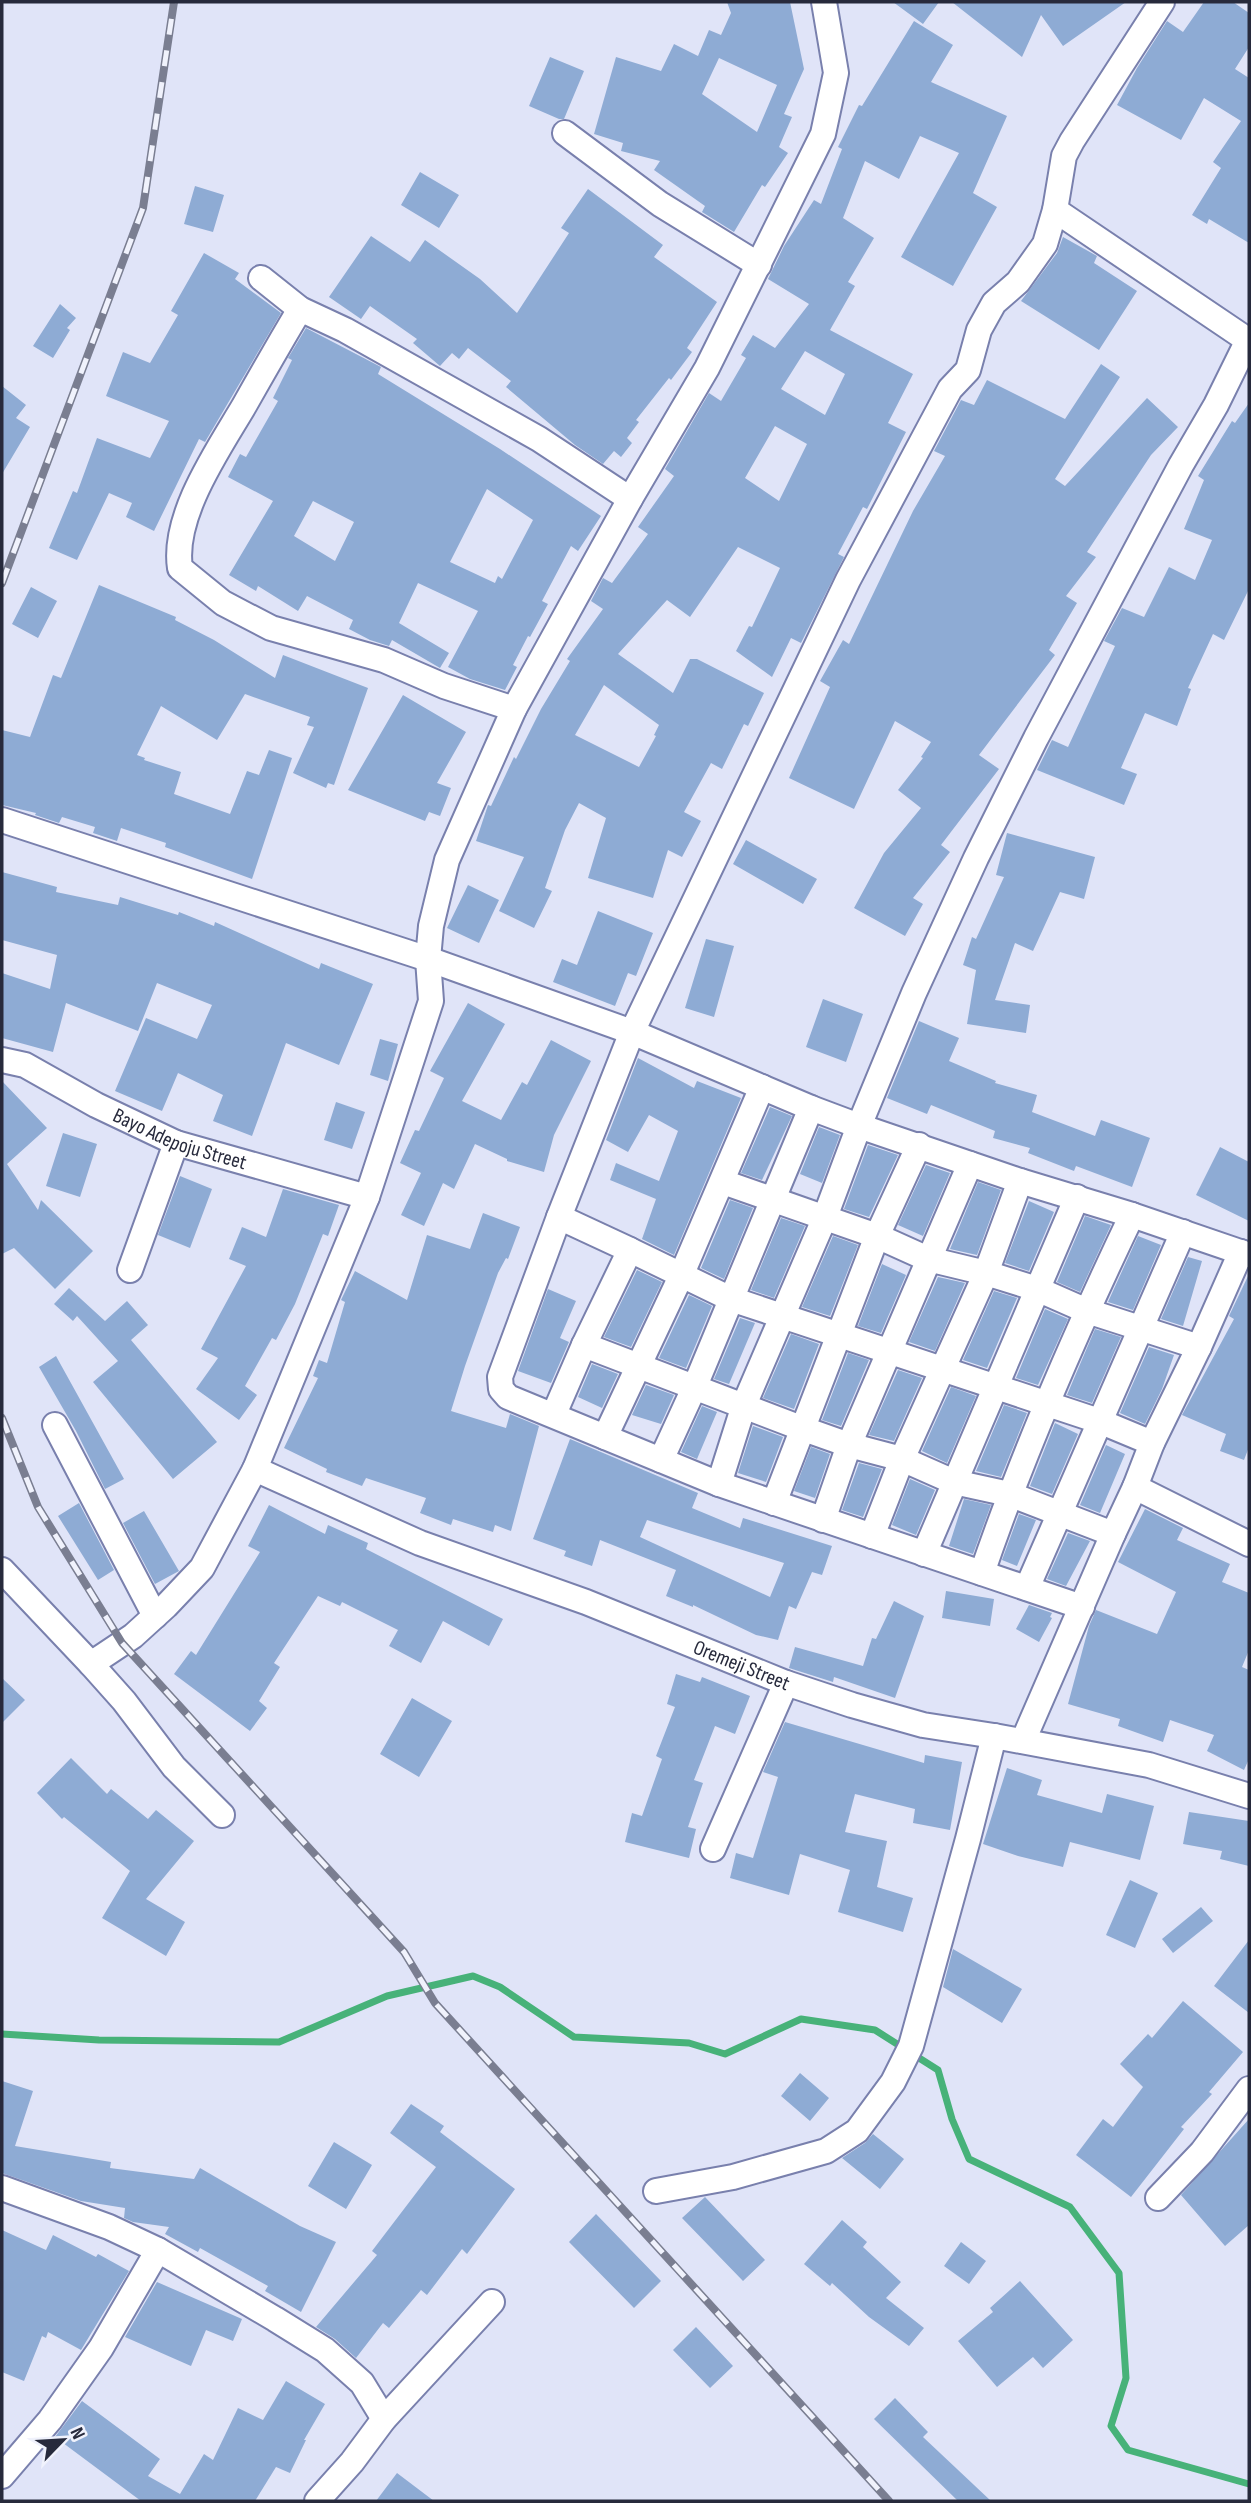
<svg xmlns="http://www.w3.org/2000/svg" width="1251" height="2503" font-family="'Sofia Sans Condensed',sans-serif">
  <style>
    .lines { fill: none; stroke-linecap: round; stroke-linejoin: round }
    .stream { stroke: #47b279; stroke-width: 7 }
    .building { fill: #8eabd4; fill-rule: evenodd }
    .street-casing { stroke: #7980ad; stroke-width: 28 }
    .street { stroke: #fff; stroke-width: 24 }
    .rail-casing { stroke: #7a7e91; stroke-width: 8 }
    .rail { stroke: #f0f2fc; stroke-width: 5; stroke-dasharray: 16; stroke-linecap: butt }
    .labels { text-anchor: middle; stroke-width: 5; stroke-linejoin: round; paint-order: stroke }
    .street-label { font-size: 21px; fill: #272a3c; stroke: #f0f2fc }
  </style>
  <rect width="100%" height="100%" fill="#e0e4f8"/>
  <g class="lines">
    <path class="stream" d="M2 2034 99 2040 279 2042 387 1996 473 1976 500 1987 574 2037 689 2043 725 2054 801 2019 875 2030 938 2070 952 2119 969 2159 1070 2207 1119 2273 1126 2378 1111 2426 1128 2450 1249 2484"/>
  </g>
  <path class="building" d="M727 2H790L804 69 784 114 792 117 779 147 788 153 765 187 762 185 734 232 702 212 705 206 654 170 660 161 621 151 623 143 594 134 616 57 661 71 674 44 698 56 709 30 721 35 731 13ZM719 58 777 85 757 132 702 94Z
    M893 2H939L923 24Z
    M952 2H1126L1063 46 1041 15 1022 57Z
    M1204 2H1233L1249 13V47L1235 69 1249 78V243L1209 219 1207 224 1192 215 1221 168 1213 162 1241 121 1204 98 1181 140 1117 105 1137 68 1167 21 1183 32Z
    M914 21 953 45 931 82 1007 116 973 193 997 207 953 286 901 257 959 153 920 136 899 179 865 161 843 218 874 238 848 282 855 286 830 330 913 374 888 423 906 432 867 509 863 507 838 554 844 557 801 643 791 638 772 677 736 651 749 626 752 627 780 568 738 547 690 617 667 600 618 654 673 693 690 659H697L764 693 748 726 744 724 722 769 711 763 684 812 701 821 682 857 668 850 653 898 588 878 606 818 579 803 565 830 545 888 552 891 534 928 499 911 524 857 476 841 488 805 491 806 514 757 516 759 541 709 570 661 567 659 603 609 591 601 603 578 612 583 648 534 638 527 674 476 665 469 709 393 721 401 746 358 741 355 753 335 775 348 809 304 768 279 784 246 814 200 821 204 842 149 838 147 859 105 862 106ZM805 351 845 374 825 415 781 389ZM775 426 807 444 779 501 745 478ZM604 685 659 725 654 735 656 736 639 767 575 735Z
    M550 57 584 71 564 119H559L529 106Z
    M420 172 459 195 439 228 401 205Z
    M195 186 224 195 213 232 184 224Z
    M588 189 663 245 654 257 717 302 687 348 692 352 671 380 669 378 636 420 639 422 627 438 632 443 621 457 614 451 603 464 575 445 506 387 511 381 468 348 459 359 452 353 440 366 413 343 417 339 370 306 361 319 329 297 371 236 410 262 425 240 480 279 517 313 569 233 561 228Z
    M1063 237 1097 256 1094 263 1137 291 1099 350 1021 301 1057 253Z
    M204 253 239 273 235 279 281 313 205 442 199 439 154 531 126 517 132 503 109 493 77 560 49 548 73 491 77 493 97 438 150 458 169 421 106 396 123 352 150 363 178 315 171 311Z
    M60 304 76 318 67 328 70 330 53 358 33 346Z
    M306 328 381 367 378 374 500 449 601 516 578 551 571 546 542 601 548 604 530 637 528 636 513 665 517 667 505 690 470 679 448 667 478 611 418 583 399 623 449 653 440 668 392 640 389 646 370 640 349 629 353 620 307 596 298 611 258 586 256 591 229 575 273 501 228 477 240 454 246 457 278 401 273 398 292 360 288 358ZM487 489 533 520 502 579 498 576 495 583 450 562ZM313 501 354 522 335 561 294 536Z
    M1101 364 1120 377 1055 479 1065 486 1147 398 1178 427 1151 455 1087 552 1096 557 1066 596 1077 603 1049 650 1055 655 979 755 999 769 941 845 950 852 913 898 923 904 905 936 854 908 884 853 921 808 898 790 923 758 921 757 931 742 895 721 854 809 789 778 830 687 820 681 843 640 849 644 913 511 945 456 934 451 961 400 974 405 987 380 1065 419Z
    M2 386 26 405 16 418 30 427 2 474Z
    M1249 403V589L1224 640 1213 634 1188 688 1191 689 1177 726 1145 713 1121 768 1137 774 1124 805 1037 770 1052 740 1068 747 1115 646 1104 641 1122 608 1144 617 1169 567 1195 580 1212 540 1184 529 1204 480 1198 476 1232 421 1235 423Z
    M99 585 176 617 175 620 214 640 275 678 283 655 368 688 334 785 328 783 326 788 293 773 314 727 307 725 310 717 245 694 217 740 161 706 137 755 145 758 144 760 181 772 174 794 230 814 247 771 259 775 269 750 292 758 252 879 165 847 166 843 121 828 117 841 93 833 95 827 62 817 59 823 35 815 36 813 2 805V730L30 737 53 675 61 678Z
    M31 587 57 601 38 638 12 624Z
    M403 695 466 732 437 783 451 788 440 816 429 812 425 821 348 790Z
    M1007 833 1095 857 1084 899 1060 892 1033 951 1015 943 995 1000 1030 1005 1026 1033 967 1024 976 970 963 965 972 937 976 939 1004 877 996 875Z
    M746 840 817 879 803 904 733 864Z
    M2 872 57 887 56 892 118 905 120 897 178 915 179 912 214 926 215 922 319 969 321 963 373 984 339 1065 286 1043 252 1136 213 1121 223 1095 178 1073 162 1111 115 1091 146 1018 197 1039 212 1005 157 983 138 1031 66 1003 53 1052 2 1038V973L50 989 57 955 2 940Z
    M468 885 499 900 479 943 447 928Z
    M598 911 653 933 636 976 628 973 615 1006 553 982 562 959 577 965Z
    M706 939 734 946 714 1017 685 1008Z
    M823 999 863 1014 846 1062 806 1047Z
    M468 1003 505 1024 462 1101 501 1120 522 1082 527 1085 551 1040 591 1061 554 1135 544 1172 507 1161V1159L475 1144 454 1189 443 1183 424 1226 401 1215 421 1173 400 1163 415 1130 419 1131 444 1078 430 1071Z
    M919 1021 959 1038 949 1061 996 1081 995 1083 1037 1095 1032 1112 1095 1136 1101 1120 1150 1138 1132 1187 1076 1166 1074 1171 1028 1153 1030 1148 993 1138 995 1131 931 1105 927 1114 887 1098Z
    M380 1039 398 1044 388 1081 370 1075Z
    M638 1058 694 1088 697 1081 741 1098 674 1255 642 1239 656 1199 610 1180 616 1163 659 1181 678 1131 649 1115 628 1152 606 1140Z
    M2 1081 47 1128 7 1164 38 1210 41 1200 93 1251 55 1289 14 1248 2 1254Z
    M336 1102 365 1112 352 1149 324 1140Z
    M770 1107 792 1116 762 1180 741 1173Z
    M819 1127 840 1135 822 1183 800 1174Z
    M63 1133 97 1144 80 1197 46 1186Z
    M868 1145 898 1155 869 1217 844 1209Z
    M1220 1147 1249 1162V1221L1196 1195Z
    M926 1165 950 1173 923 1236 898 1225Z
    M180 1176 212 1189 190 1248 158 1235Z
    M978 1182 1001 1190 977 1255 950 1249Z
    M283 1189 339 1205 328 1236 323 1234 295 1304 276 1340 272 1338 245 1386 257 1395 239 1420 196 1389 218 1358 201 1349 246 1266 229 1259 242 1227 266 1237Z
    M730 1200 753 1208 724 1279 701 1268Z
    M1029 1201 1054 1212 1029 1271 1005 1263Z
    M483 1213 520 1227 508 1259 506 1258 498 1273 465 1366 451 1411 506 1428 510 1414 539 1426 511 1531 495 1525 493 1532 453 1519 451 1525 420 1513 426 1498 366 1478 362 1486 326 1472 327 1469 284 1448 318 1378 313 1376 319 1360 327 1363 345 1302 341 1300 355 1271 407 1300 427 1235 470 1249Z
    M1085 1216 1111 1225 1080 1292 1057 1282Z
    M781 1218 805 1226 774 1298 751 1290Z
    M833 1236 858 1245 830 1316 802 1307Z
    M1138 1236 1161 1245 1133 1310 1108 1302Z
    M1188 1257 1202 1261 1183 1326 1161 1319Z
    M882 1264 906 1275 881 1333 858 1326Z
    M637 1270 662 1282 631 1347 604 1337Z
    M1249 1274V1447L1244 1460 1220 1451 1226 1434 1182 1415 1234 1319 1229 1316Z
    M938 1277 965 1283 935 1351 909 1342Z
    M69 1288 105 1321 127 1301 148 1325 131 1340 217 1442 173 1479 93 1382 118 1361 77 1316 73 1321 54 1304Z
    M548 1289 576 1301 560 1338 569 1342 551 1383 518 1371Z
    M994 1291 1017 1298 987 1368 963 1360Z
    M689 1295 712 1306 686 1368 659 1358Z
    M1045 1309 1068 1319 1038 1385 1016 1378Z
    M740 1318 755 1323 729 1384 714 1379Z
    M1095 1329 1121 1337 1092 1403 1067 1395Z
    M791 1334 819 1344 794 1409 763 1398Z
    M1149 1347 1174 1355 1162 1389 1145 1424 1120 1413Z
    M848 1353 869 1360 841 1426 822 1420Z
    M56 1356 124 1479 105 1489 76 1431 39 1367Z
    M592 1364 618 1374 602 1408 578 1397Z
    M898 1370 922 1378 894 1441 869 1435Z
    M646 1385 674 1395 661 1424 632 1415Z
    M951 1387 976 1396 947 1463 922 1451Z
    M1004 1405 1027 1413 1001 1477 976 1471Z
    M702 1406 717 1412 697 1459 681 1452Z
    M1055 1423 1078 1434 1052 1494 1030 1486Z
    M753 1426 783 1437 766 1482 738 1473Z
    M570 1439 698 1493 692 1508 740 1528 743 1518 832 1546 822 1575 812 1572 796 1609 789 1606 778 1640 756 1635 693 1605V1607L666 1596 676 1570 600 1540 592 1566 564 1556 566 1551 533 1539ZM647 1520 784 1563 770 1597 640 1537Z
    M1106 1445 1125 1454 1100 1513 1080 1505Z
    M811 1447 830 1454 815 1498 794 1491Z
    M859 1463 882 1469 863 1517 842 1510Z
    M910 1479 935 1490 916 1535 892 1525Z
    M964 1499 991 1505 973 1554 949 1546Z
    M79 1503 114 1570 98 1580 58 1516Z
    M269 1505 325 1534 328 1525 368 1543 366 1549 503 1619 489 1646 443 1621 421 1663 389 1646 398 1630 342 1602 340 1606 318 1596 274 1663 280 1667 259 1701 267 1708 250 1731 174 1674 191 1651 196 1655 260 1552 248 1546Z
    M1145 1509 1183 1528 1177 1540 1230 1564 1222 1582 1249 1593V1650L1242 1667 1249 1670V1759L1244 1770 1207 1751 1214 1735 1170 1720 1163 1742 1118 1726 1120 1719 1068 1704 1089 1626 1096 1610 1157 1634 1176 1592 1118 1562Z
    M144 1511 179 1571 155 1584 123 1523Z
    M1019 1514 1036 1520 1017 1566 1002 1560Z
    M1068 1533 1090 1541 1066 1586 1047 1579Z
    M946 1591 994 1599 990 1626 942 1618Z
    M894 1601 924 1616 895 1698 834 1677 833 1682 789 1668 795 1647 863 1666 872 1638 876 1639Z
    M1029 1605 1052 1613 1050 1617 1052 1618 1039 1642 1016 1629Z
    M676 1674 700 1682 702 1677 750 1696 735 1734 715 1726 694 1780 703 1783 688 1827 696 1829 689 1858 625 1842 632 1813 642 1816 662 1759 656 1756 675 1707 667 1704Z
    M2 1678 25 1700 2 1723Z
    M412 1698 452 1721 419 1777 380 1754Z
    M785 1722 924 1763 925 1755 962 1762 950 1830 913 1823 915 1809 855 1794 845 1832 887 1841 877 1887 913 1898 903 1932 838 1912 850 1870 800 1854 789 1895 730 1878 736 1853 753 1858 778 1777 763 1772Z
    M71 1758 107 1794 111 1789 148 1819 156 1810 194 1841 146 1899 185 1922 166 1956 102 1918 130 1871 64 1817 62 1819 37 1793Z
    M1007 1768 1042 1780 1037 1795 1102 1813 1107 1794 1154 1806 1140 1860 1070 1842 1063 1867 1018 1856 983 1844Z
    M1189 1812 1249 1821V1866L1220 1859 1222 1851 1183 1844Z
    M1130 1880 1158 1893 1135 1948 1106 1935Z
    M1201 1907 1213 1921 1173 1953 1162 1939Z
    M1249 1940V2013L1214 1986Z
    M953 1949 1022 1989 1002 2023 943 1987Z
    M1183 2001 1243 2052 1209 2092 1212 2094 1181 2127 1184 2129 1131 2197 1076 2155 1103 2119 1113 2127 1143 2087 1120 2064 1148 2034 1152 2038Z
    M800 2073 829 2098 810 2121 781 2096Z
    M2 2081 33 2091 15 2146 111 2162 110 2168 194 2179 200 2168 300 2226 336 2242 301 2312 265 2291 268 2286 200 2248 198 2252 165 2234 169 2227 133 2222 124 2218 125 2208 81 2201 2 2173Z
    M411 2104 444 2126 440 2132 515 2189 467 2254 462 2249 427 2295 421 2290 389 2328 383 2323 356 2358 335 2339 316 2327 377 2255 372 2251 436 2167 390 2133Z
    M1249 2119V2225L1225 2246 1181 2195Z
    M873 2134 904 2159 880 2189 842 2158 865 2143Z
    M334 2142 372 2165 346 2209 308 2186Z
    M705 2197 765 2260 743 2281 682 2218Z
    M596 2214 661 2281 634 2308 569 2242Z
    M842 2220 867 2242 863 2247 901 2282 886 2298 924 2328 909 2346 869 2317 832 2283 830 2286 804 2264Z
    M2 2230 46 2250 53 2235 96 2257 98 2254 129 2271 81 2350 48 2332 46 2338 42 2336 24 2381 2 2372Z
    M961 2242 986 2261 969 2284 944 2266Z
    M1020 2281 1073 2340 1043 2368 1033 2357 997 2387 958 2341 993 2312 990 2308Z
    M157 2282 242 2319 233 2341 206 2330 191 2366 125 2337Z
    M696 2327 733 2366 710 2388 673 2350Z
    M286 2381 325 2404 304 2440H306L290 2473 276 2467 255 2501H141L55 2437 82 2401 160 2459 148 2476 180 2494 204 2454 213 2460 238 2408 263 2420Z
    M895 2398 928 2432 923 2437 991 2501H958L874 2419Z
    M397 2473 434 2501H376Z"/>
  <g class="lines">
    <g class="street-casing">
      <g id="street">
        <path d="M565 133 660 204 759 265"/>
        <path d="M1055 210 1249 341"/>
        <path d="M261 278 300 309 345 330 539 439 630 499"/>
        <path d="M300 309C281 341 262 374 244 406 218 450 172 516 180 568L223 603 271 628 384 660 444 686 514 709"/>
        <path d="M2 820 428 959 632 1032 811 1108 859 1126 1020 1181 1132 1215 1249 1255"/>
        <path id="s1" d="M2 1060 25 1065 96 1105 176 1143 367 1197"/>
        <path d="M723 1182 877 1236 928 1259 986 1273 1037 1289 1087 1311 1199 1347"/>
        <path d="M630 1250 731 1299 1099 1421 1152 1443"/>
        <path d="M130 1270 176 1143"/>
        <path d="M584 1345 801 1428 849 1445 902 1459 954 1482 1009 1494 1113 1534"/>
        <path d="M554 1414 584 1345 630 1250 559 1217"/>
        <path d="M55 1425 155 1616"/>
        <path d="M605 1437 681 1276 762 1087"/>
        <path d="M661 1460 695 1386 811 1108"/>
        <path id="s2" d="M255 1469 420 1543 586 1602 786 1683 852 1705 923 1725 994 1736 1149 1765 1249 1796"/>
        <path d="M719 1484 744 1405 825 1217 859 1126 914 993 976 858 1036 738 1181 465 1216 405 1249 338"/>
        <path d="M1135 1487 1249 1544"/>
        <path d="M774 1503 877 1236 919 1145"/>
        <path d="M823 1520 849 1445 970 1164"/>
        <path d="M872 1536 902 1459 986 1273 1020 1181"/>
        <path d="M924 1554 1077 1197"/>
        <path d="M2 1570 91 1664 124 1701 174 1767 222 1815"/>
        <path d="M982 1573C1024 1450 1076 1332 1132 1215"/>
        <path d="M1027 1588 1183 1232"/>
        <path d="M1082 1607 719 1484 508 1397 501 1389 500 1377 559 1217 632 1032 848 580 950 389 968 370 979 330 994 303 1018 282 1045 244 1055 210 1064 156 1072 141 1162 2"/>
        <path d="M91 1664 133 1636 166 1606 202 1568 255 1469 367 1197 431 1001 428 959 431 926 447 860 514 709 630 499 707 368 823 134 836 73 824 2"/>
        <path d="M1023 1741 1113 1534 1135 1487 1152 1443 1199 1347 1241 1252"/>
        <path d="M713 1849 786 1683"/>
        <path d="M2 2188 109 2227 158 2250 275 2319 325 2350 362 2383 384 2419"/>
        <path d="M656 2191 733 2177 826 2151 857 2131 893 2082 911 2046 968 1839 994 1736"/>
        <path d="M1158 2198 1202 2152 1249 2089"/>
        <path d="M2 2476 50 2420 101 2348 158 2250"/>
        <path d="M317 2501 352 2462 384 2419 492 2302"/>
      </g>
    </g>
    <use href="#street" class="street"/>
    <g class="rail-casing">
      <path id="rail" d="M2 583 143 208 174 2
        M2 1418 38 1507 122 1643 404 1952 435 2003 889 2501"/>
    </g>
    <use href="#rail" class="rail"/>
  </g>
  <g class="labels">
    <g class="street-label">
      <text dy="7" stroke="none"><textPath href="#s1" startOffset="196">Bayo Adepoju Street</textPath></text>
      <text dy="7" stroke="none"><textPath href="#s2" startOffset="525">Oremeji Street</textPath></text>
    </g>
  </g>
  <rect width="1251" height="2503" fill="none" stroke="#272a3c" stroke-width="7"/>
  <g transform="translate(63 2440) rotate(65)" stroke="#f0f2fc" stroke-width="5" paint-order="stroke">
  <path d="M0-5L12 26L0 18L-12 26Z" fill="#272a3c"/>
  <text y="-10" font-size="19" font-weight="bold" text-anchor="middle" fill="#272a3c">N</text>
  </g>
</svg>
